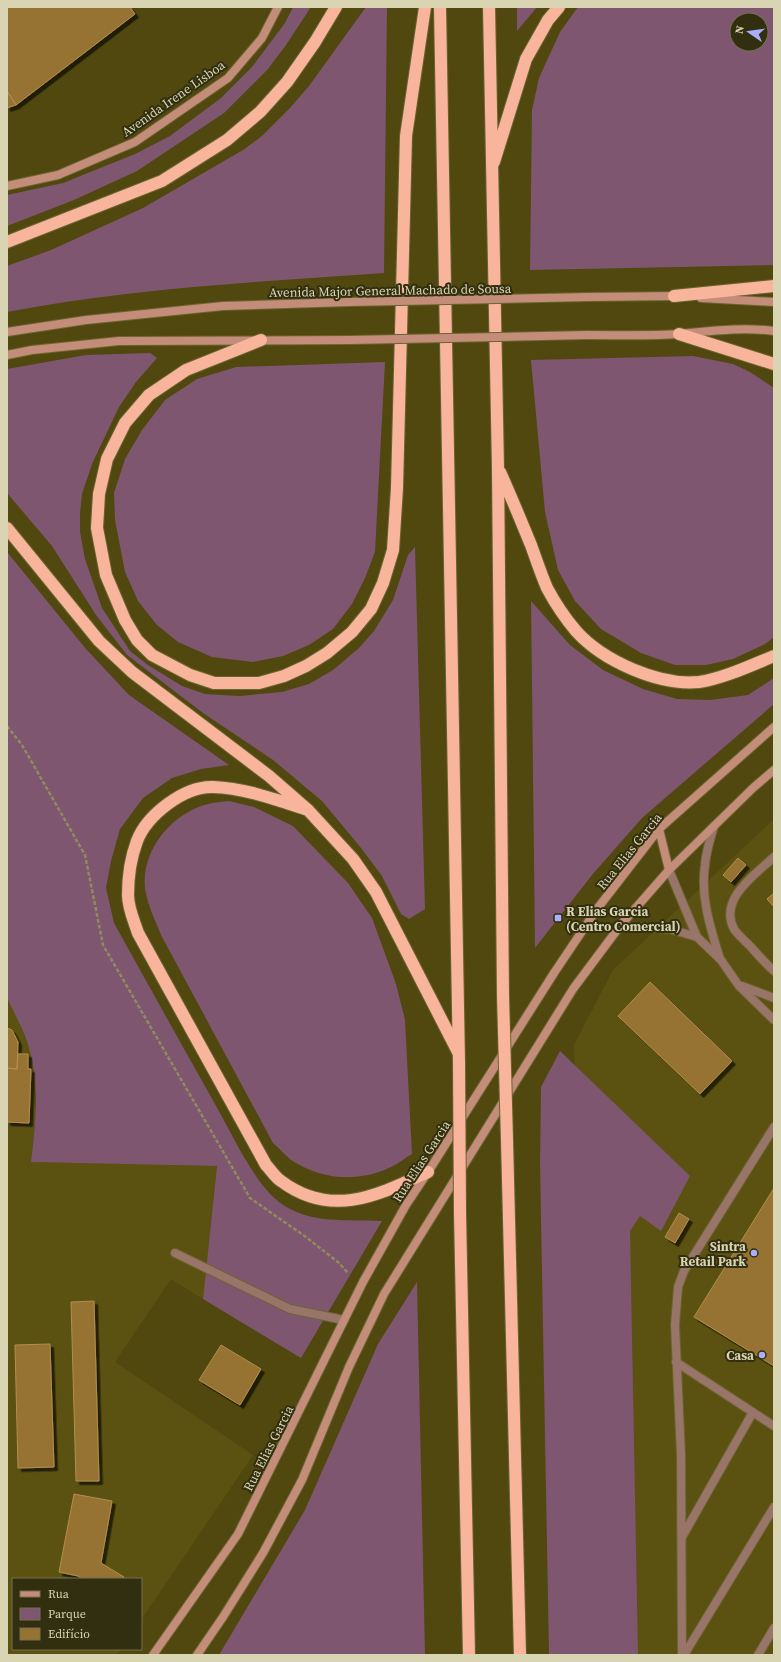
<svg xmlns="http://www.w3.org/2000/svg" width="781" height="1662" font-family="'Source Serif 4',serif">
  <style>
    .built { fill: #5b5211 }
    .green { fill: #7e5670; fill-rule: evenodd }
    .building { fill: #967332; stroke: #b28e4e; filter: url(#shadow) }
    .lines { fill: none; stroke-linecap: round; stroke-linejoin: round }
    .lane-casing { stroke: #6b6430; stroke-width: 10 }
    .secondary-casing { stroke: #6b6430; stroke-width: 10 }
    .highway-casing { stroke: #6b6430; stroke-width: 14 }
    .path { stroke: #918a5c; stroke-width: 2.5; stroke-dasharray: 4 2; stroke-linecap: butt }
    .lane { stroke: #987568; stroke-width: 8 }
    .secondary { stroke: #c38d79; stroke-width: 8 }
    .highway { stroke: #f8b59c; stroke-width: 12 }
    .secondary-bridge-casing { stroke: #6b6430; stroke-width: 10; stroke-linecap: butt }
    .highway-bridge-casing { stroke: #6b6430; stroke-width: 14; stroke-linecap: butt }
    .secondary-bridge { stroke: #c38d79; stroke-width: 8 }
    .highway-bridge { stroke: #f8b59c; stroke-width: 12 }
    .poi-dot { fill: #abaffb; stroke: #322e10; stroke-width: 1.5 }
    .labels { text-anchor: middle; stroke-width: 4; stroke-linejoin: round; paint-order: stroke }
    .street-label { font-size: 13px; fill: #d9d4b2; stroke: #322e10 }
    .poi-label { font-size: 13px; font-weight: bold; fill: #d9d4b2; stroke: #322e10; text-anchor: end }
  </style>
  <defs>
    <filter id="shadow"><feDropShadow dx="3.5" dy="3.5" stdDeviation="0" flood-color="#0009"/></filter>
  </defs>
  <rect width="100%" height="100%" fill="#50480f"/>
  <path class="built" d="M774 819V1655H597L574 1045 613 970Z
    M7 993 30 1050 35 1074V1123L31 1162 217 1166 203 1299 171 1279 115 1362 253 1455 141 1620V1579H13V1649H121L117 1655H7Z"/>
  <path class="green" d="M293 7H311L286 45 268 69 224 113 137 171 74 200 7 226V195L63 183 135 154 170 136 221 98 252 67 285 23Z
    M366 7H387L384 273C258 282 131 288 7 312V266L51 250 143 208 243 150 262 136 290 108 309 86Z
    M517 7H537L517 31Z
    M578 7H774V265L530 270 532 110 539 78 560 32ZM737 20H761V44H737Z
    M150 353 157 358 136 382 119 407 92 464 82 494 80 513V532L85 559 102 608 130 651 148 665 182 686 205 694 239 696 282 692 309 684 333 670 359 648 374 631 393 600 408 555 415 547 425 909 409 919 401 914 382 876 361 848 322 801 273 760 203 713 127 655 96 615 52 546 7 493V369L86 355Z
    M693 356 733 364 750 372 774 388V637L765 644 733 659 706 665H675L641 653 601 629 575 601 558 570 545 512 531 360Z
    M385 362 375 552 365 578 352 604 333 629 309 645 283 656 253 662 212 657 178 642 157 625 138 601 125 572 115 520 114 493 125 459 142 430 165 400 197 379 236 367Z
    M7 552 86 649 129 695 229 765 201 769 172 778 143 798 120 829 111 861 106 888 114 923C148 984 181 1044 215 1104 231 1132 254 1183 279 1202 309 1225 347 1219 382 1221L301 1358 203 1299 217 1166 31 1162C35 1126 40 1088 30 1052 26 1034 15 1015 7 998Z
    M531 601 570 645 603 670 643 689 677 699 710 700 748 695 774 678V704L642 818 592 875 535 948Z
    M229 801 254 807 293 826 348 883 372 918 396 984 405 1020 412 1154C405 1158 398 1164 391 1167 358 1183 322 1180 291 1160 285 1155 279 1148 273 1143L161 935C155 920 147 904 145 888 141 850 172 813 208 804 215 802 222 802 229 801Z
    M560 1051 690 1176 661 1231 640 1216 630 1231 638 1655H549L540 1164 541 1087Z
    M417 1282 425 1655H219L305 1510 378 1344Z"/>
  <path class="building" d="M7 7H130L135 14 16 105 7 91Z
    M7 91 16 105 7 108Z
    M738 858 746 865 731 882 723 875Z
    M774 893V907L767 899Z
    M650 982 732 1061 700 1094 618 1016Z
    M7 1028 12 1030 18 1042 17 1069 7 1068Z
    M18 1054H28V1069H31L29 1123 7 1122V1068L17 1069Z
    M774 1188V1366L694 1317Z
    M679 1213 689 1219 675 1243 665 1237Z
    M94 1301 99 1481H76L71 1302Z
    M50 1344 54 1467 18 1468 15 1345Z
    M221 1345 261 1369 240 1405 199 1380Z
    M74 1494 112 1501 101 1563 124 1577 123 1579H82L78 1576 59 1572Z"/>
  <g class="lines">
    <g class="lane-casing">
      <path id="lane" d="M714 826C710 839 706 852 705 865 700 898 711 929 720 959
        M774 857C756 874 718 899 734 929 738 935 745 941 751 947 758 955 766 964 774 971
        M669 870 697 937 721 960 739 986 774 1020
        M620 926 670 929 697 937
        M742 986 774 998
        M175 1253 290 1309 344 1320
        M676 1362 774 1426
        M682 1537 753 1412
        M682 1655 681 1455 675 1325 678 1287 684 1271 774 1127
        M684 1655 774 1507
        M758 1655 774 1628"/>
    </g>
    <g class="secondary-casing">
      <path id="secondary" d="M7 186 58 175 135 142 228 78 262 38 278 7
        M588 297 677 296
        M701 298 774 302
        M7 332 86 320 223 306 349 302
        M588 335C619 335 649 336 680 334 712 331 742 327 774 331
        M7 355 32 350 119 341 350 340
        M659 829 669 870
        M153 1655 238 1534 363 1282 406 1205 428 1172 554 973 597 909 659 829 774 727
        M197 1655 223 1617 263 1553 302 1480 349 1367 384 1294 573 989 620 926 669 870 753 788 774 770"/>
    </g>
    <g class="highway-casing">
      <path id="highway" d="M440 7 459 1063
        M489 7 498 468 503 996
        M494 162 526 59 548 20 559 7
        M7 242 162 181 227 140 260 112 287 82 315 42 336 7
        M674 296 774 286
        M679 334 774 364
        M261 340 186 370 149 395 125 423 107 459 99 494 97 528 106 575 125 620 137 640 152 655 190 675 214 683H259L284 676 306 666 327 653 352 632 371 609 383 583 393 550 397 488 406 136 425 7
        M500 472C511 496 521 521 531 545 536 559 541 574 547 588 555 603 565 618 576 631 603 661 659 686 699 682 722 679 752 665 774 656
        M7 528 99 641 132 672 269 776 308 810 353 859 376 892 458 1052
        M308 810C277 800 245 788 213 787 184 786 147 815 137 841 131 857 128 878 128 895 128 908 134 921 138 933L266 1165C271 1170 275 1177 281 1181 332 1219 378 1195 428 1172
        M507 1140 520 1655
        M460 1213 469 1655"/>
    </g>
    <path class="path" d="M7 726 22 745 85 855 103 945 250 1198 306 1237 339 1263 348 1273"/>
    <use href="#lane" class="lane"/>
    <use href="#secondary" class="secondary"/>
    <use href="#highway" class="highway"/>
    <g class="secondary-bridge-casing">
      <path id="secondary-bridge" d="M349 302 588 297
        M350 340 588 335"/>
    </g>
    <g class="highway-bridge-casing">
      <path id="highway-bridge" d="M503 996 507 1140
        M459 1063 460 1213"/>
    </g>
    <use href="#secondary-bridge" class="secondary-bridge"/>
    <use href="#highway-bridge" class="highway-bridge"/>
  </g>
  <g class="poi-dot">
    <rect x="554" y="914" width="8" height="8" rx="2"/>
    <circle cx="754" cy="1253" r="4"/>
    <circle cx="762" cy="1355" r="4"/>
  </g>
  <g class="labels">
    <g class="street-label">
      <text transform="translate(173 98) rotate(-35)" y="5">Avenida Irene Lisboa</text>
      <text transform="translate(390 290) rotate(-1)" y="5">Avenida Major General Machado de Sousa</text>
      <text transform="translate(629 851) rotate(-51)" y="5">Rua Elias Garcia</text>
      <text transform="translate(421 1161) rotate(-57)" y="5">Rua Elias Garcia</text>
      <text transform="translate(268 1448) rotate(-63)" y="5">Rua Elias Garcia</text>
    </g>
    <g class="poi-label">
      <text x="566" y="916" text-anchor="start">R Elias Garcia<tspan x="566" dy="15">(Centro Comercial)</tspan></text>
      <text x="746" y="1251">Sintra<tspan x="746" dy="15">Retail Park</tspan></text>
      <text x="754" y="1360">Casa</text>
    </g>
  </g>
  <rect width="781" height="1662" fill="none" stroke="#d9d4b2" stroke-width="16"/>
  <rect x="12" y="1578" width="130" height="72" fill="#322e10" stroke="#757051"/>
  <rect x="20" y="1591" width="20" height="6" fill="#c38d79" stroke="#757051"/>
  <text x="48" y="1598" font-size="12" fill="#d9d4b2">Rua</text>
  <rect x="20" y="1608" width="20" height="12" fill="#7e5670" stroke="#757051"/>
  <text x="48" y="1618" font-size="12" fill="#d9d4b2">Parque</text>
  <rect x="20" y="1628" width="20" height="12" fill="#967332" stroke="#757051"/>
  <text x="48" y="1638" font-size="12" fill="#d9d4b2">Edifício</text>
  <g transform="translate(749 32) rotate(283)"><circle r="19" fill="#322e10" stroke="#757051"/>
  <path d="M0-3L7 15L0 10L-7 15Z" fill="#abaffb"/>
  <text y="-6" font-size="11" font-weight="bold" text-anchor="middle" fill="#d9d4b2">N</text>
  </g>
</svg>
